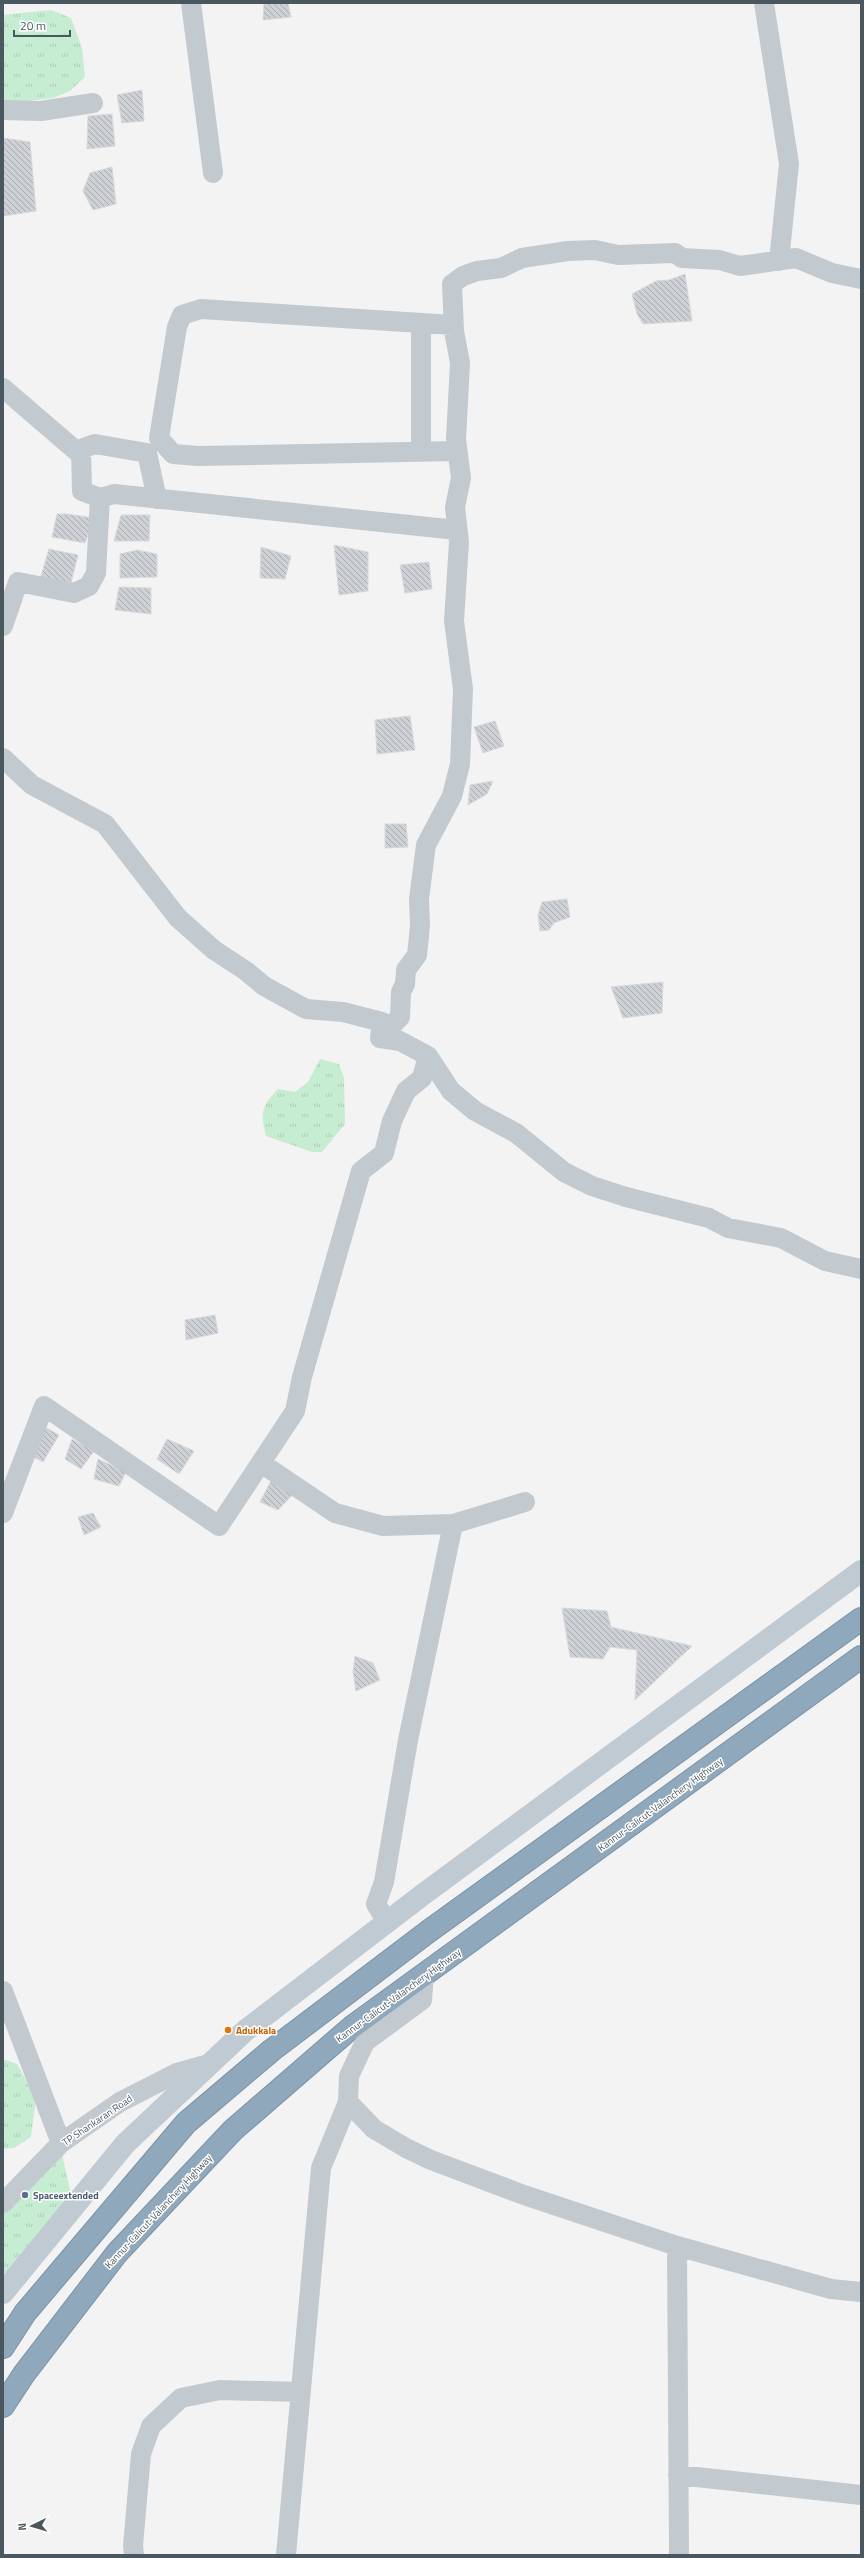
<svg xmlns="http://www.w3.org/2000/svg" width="864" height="2558" font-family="'Titillium Web',sans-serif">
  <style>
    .grass { fill: url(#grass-tufts) }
    .building { fill: url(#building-back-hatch); stroke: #d7d9dd }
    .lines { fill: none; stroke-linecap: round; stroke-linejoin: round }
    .highway-casing { stroke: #7a93a8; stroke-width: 24 }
    .street { stroke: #c2cad0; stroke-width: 20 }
    .secondary { stroke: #c0cad2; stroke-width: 22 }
    .highway { stroke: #8fa8bc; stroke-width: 22 }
    .food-dot { fill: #e8710a; stroke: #fff; stroke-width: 1.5 }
    .service-dot { fill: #5c6f8a; stroke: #fff; stroke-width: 1.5 }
    .labels { text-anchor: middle; stroke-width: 3; stroke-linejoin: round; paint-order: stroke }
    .street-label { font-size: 10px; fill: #4b575f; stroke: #fff }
    .food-label { font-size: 10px; font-weight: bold; fill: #c56008; stroke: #fff; text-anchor: start }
    .service-label { font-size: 10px; font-weight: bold; fill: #4e5e75; stroke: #fff; text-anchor: start }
  </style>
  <defs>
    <pattern id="grass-tufts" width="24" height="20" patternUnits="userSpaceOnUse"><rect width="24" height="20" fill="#c6edd2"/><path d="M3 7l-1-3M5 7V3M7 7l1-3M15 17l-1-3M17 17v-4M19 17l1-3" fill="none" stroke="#accdb7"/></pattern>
    <pattern id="building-back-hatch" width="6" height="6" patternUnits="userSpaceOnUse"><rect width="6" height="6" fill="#cdd0d4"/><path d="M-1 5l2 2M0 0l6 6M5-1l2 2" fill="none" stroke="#a8acaf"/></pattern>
  </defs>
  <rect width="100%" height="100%" fill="#f4f3f3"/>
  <path class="grass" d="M51 10 71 18 82 48 85 77 70 91 53 98 3 104V15Z
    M320 1059 339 1064 344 1078 345 1124 322 1152H312L266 1136C260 1112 261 1107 278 1089L295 1092 308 1082Z
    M3 2059 17 2064 36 2097 31 2137 14 2148 3 2149Z
    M62 2154 77 2221 3 2274V2212Z"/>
  <path class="building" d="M264 3H288L291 17 263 20Z
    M142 90 144 121 122 123 117 95Z
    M112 114 115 146 87 149 88 116Z
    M3 138 30 142 36 211 3 216Z
    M112 167 116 204 93 210 83 191 90 173Z
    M685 274 692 321 643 324 637 314 632 294 656 281 669 280Z
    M57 514H67L94 518 85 543 52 537Z
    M121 515H150L149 541H114Z
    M334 545 368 552V591L339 595Z
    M261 547 291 556 285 579 260 578Z
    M49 549 78 555 70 587 39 583Z
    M137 550 157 554V577L120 578V554Z
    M429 562 432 589 405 593 400 565Z
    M119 587 151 588V614L115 610Z
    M410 716 415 750 377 754 375 720Z
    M495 721 504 746 483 753 474 727Z
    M493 781 487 794 468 805 470 785Z
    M385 824H406L408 847 385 848Z
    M567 899 570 917 554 923 549 930 540 931 538 915 542 902Z
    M663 982 662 1013 623 1018 611 987Z
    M215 1315 218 1333 186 1340 185 1320Z
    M43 1426 59 1435 43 1462 32 1456Z
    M72 1439 94 1451 81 1469 65 1459Z
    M167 1439 194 1451 179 1474 157 1459Z
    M98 1459 126 1472 119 1486 94 1479Z
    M276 1471 298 1489 278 1510 260 1502Z
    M93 1513 101 1527 84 1535 78 1517Z
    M562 1608 607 1611 611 1627 692 1646 635 1700 637 1650 610 1647 603 1659 570 1657Z
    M355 1656 373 1663 380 1680 356 1691 353 1672Z"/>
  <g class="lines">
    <g class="highway-casing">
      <path id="highway" d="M3 2347 25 2313 186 2123 272 2050 429 1931 861 1619
        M3 2406 24 2374 117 2253 233 2130 352 2027 861 1657"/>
    </g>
    <path class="street" d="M191 3 213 173
      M764 3 789 164 779 261
      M3 110 41 111 93 103
      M453 325 201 309 182 315 177 327 159 438 173 454 198 456 457 451
      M3 388 81 455
      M421 452V323
      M100 498 82 491 81 449 95 444 147 453 157 499
      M3 626 18 582 74 593 89 586 96 573 100 498 114 494 457 530
      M3 758 32 785 105 824 178 918 214 950 246 971 264 986 306 1009 343 1012 382 1022 380 1038
      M380 1038 400 1017 401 992 405 984 406 970 417 955 420 926 419 899 426 845 452 796 460 764 463 689 454 621 459 542 455 507 461 478 456 439 460 363 454 331 452 284 463 276 477 271 501 268 522 258 568 251 595 250 618 255 675 253 682 258 719 260 740 266 796 258 832 273 861 279
      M380 1038 400 1041 428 1056 451 1091 475 1111 516 1133 564 1172 592 1186 626 1197 709 1218 728 1228 781 1238 825 1261 861 1269
      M261 1463 335 1513 383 1526 453 1524 525 1502
      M3 1513 44 1406 219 1526 295 1411 302 1377 361 1171 384 1153 392 1121 406 1091 422 1078 428 1056
      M387 1922 376 1904 384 1882 408 1740 453 1524
      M424 1975 422 2000 365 2042 349 2076 348 2102 374 2129 406 2148 431 2160 524 2195 677 2246 831 2289 861 2292
      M3 1991 61 2143
      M3 2203 61 2143 120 2102 177 2073 209 2064
      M677 2246 679 2555
      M678 2475 861 2495
      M134 2555 133 2546 141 2454 151 2426 181 2398 220 2390 301 2392
      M286 2555 321 2168 348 2102"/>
    <path class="secondary" d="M3 2293 125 2144 246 2030 421 1896 861 1571"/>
    <use href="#highway" class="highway"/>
  </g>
  <circle class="food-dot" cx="228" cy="2030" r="4"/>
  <circle class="service-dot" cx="25" cy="2195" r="4"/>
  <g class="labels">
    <g class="street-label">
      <text transform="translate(660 1804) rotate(-36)" y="4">Kannur-Calicut-Valanchery Highway</text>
      <text transform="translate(398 1995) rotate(-36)" y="4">Kannur-Calicut-Valanchery Highway</text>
      <text transform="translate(97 2120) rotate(-34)" y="4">TP Shankaran Road</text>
      <text transform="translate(158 2211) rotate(-47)" y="4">Kannur-Calicut-Valanchery Highway</text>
    </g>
    <g class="food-label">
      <text x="236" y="2034">Adukkala</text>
    </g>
    <g class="service-label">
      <text x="33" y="2199">Spaceextended</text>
    </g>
  </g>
  <rect width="864" height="2558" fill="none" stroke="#4b575f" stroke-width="8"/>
  <g transform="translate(32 2526) rotate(265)" stroke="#ffffff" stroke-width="3" paint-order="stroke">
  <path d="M0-3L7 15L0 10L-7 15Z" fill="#4b575f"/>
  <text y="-6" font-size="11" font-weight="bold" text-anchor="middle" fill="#4b575f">N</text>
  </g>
  <path d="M14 30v6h56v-6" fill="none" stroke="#4b575f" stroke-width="2"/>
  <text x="20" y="30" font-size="12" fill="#4b575f" stroke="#ffffff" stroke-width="3" paint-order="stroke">20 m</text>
</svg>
